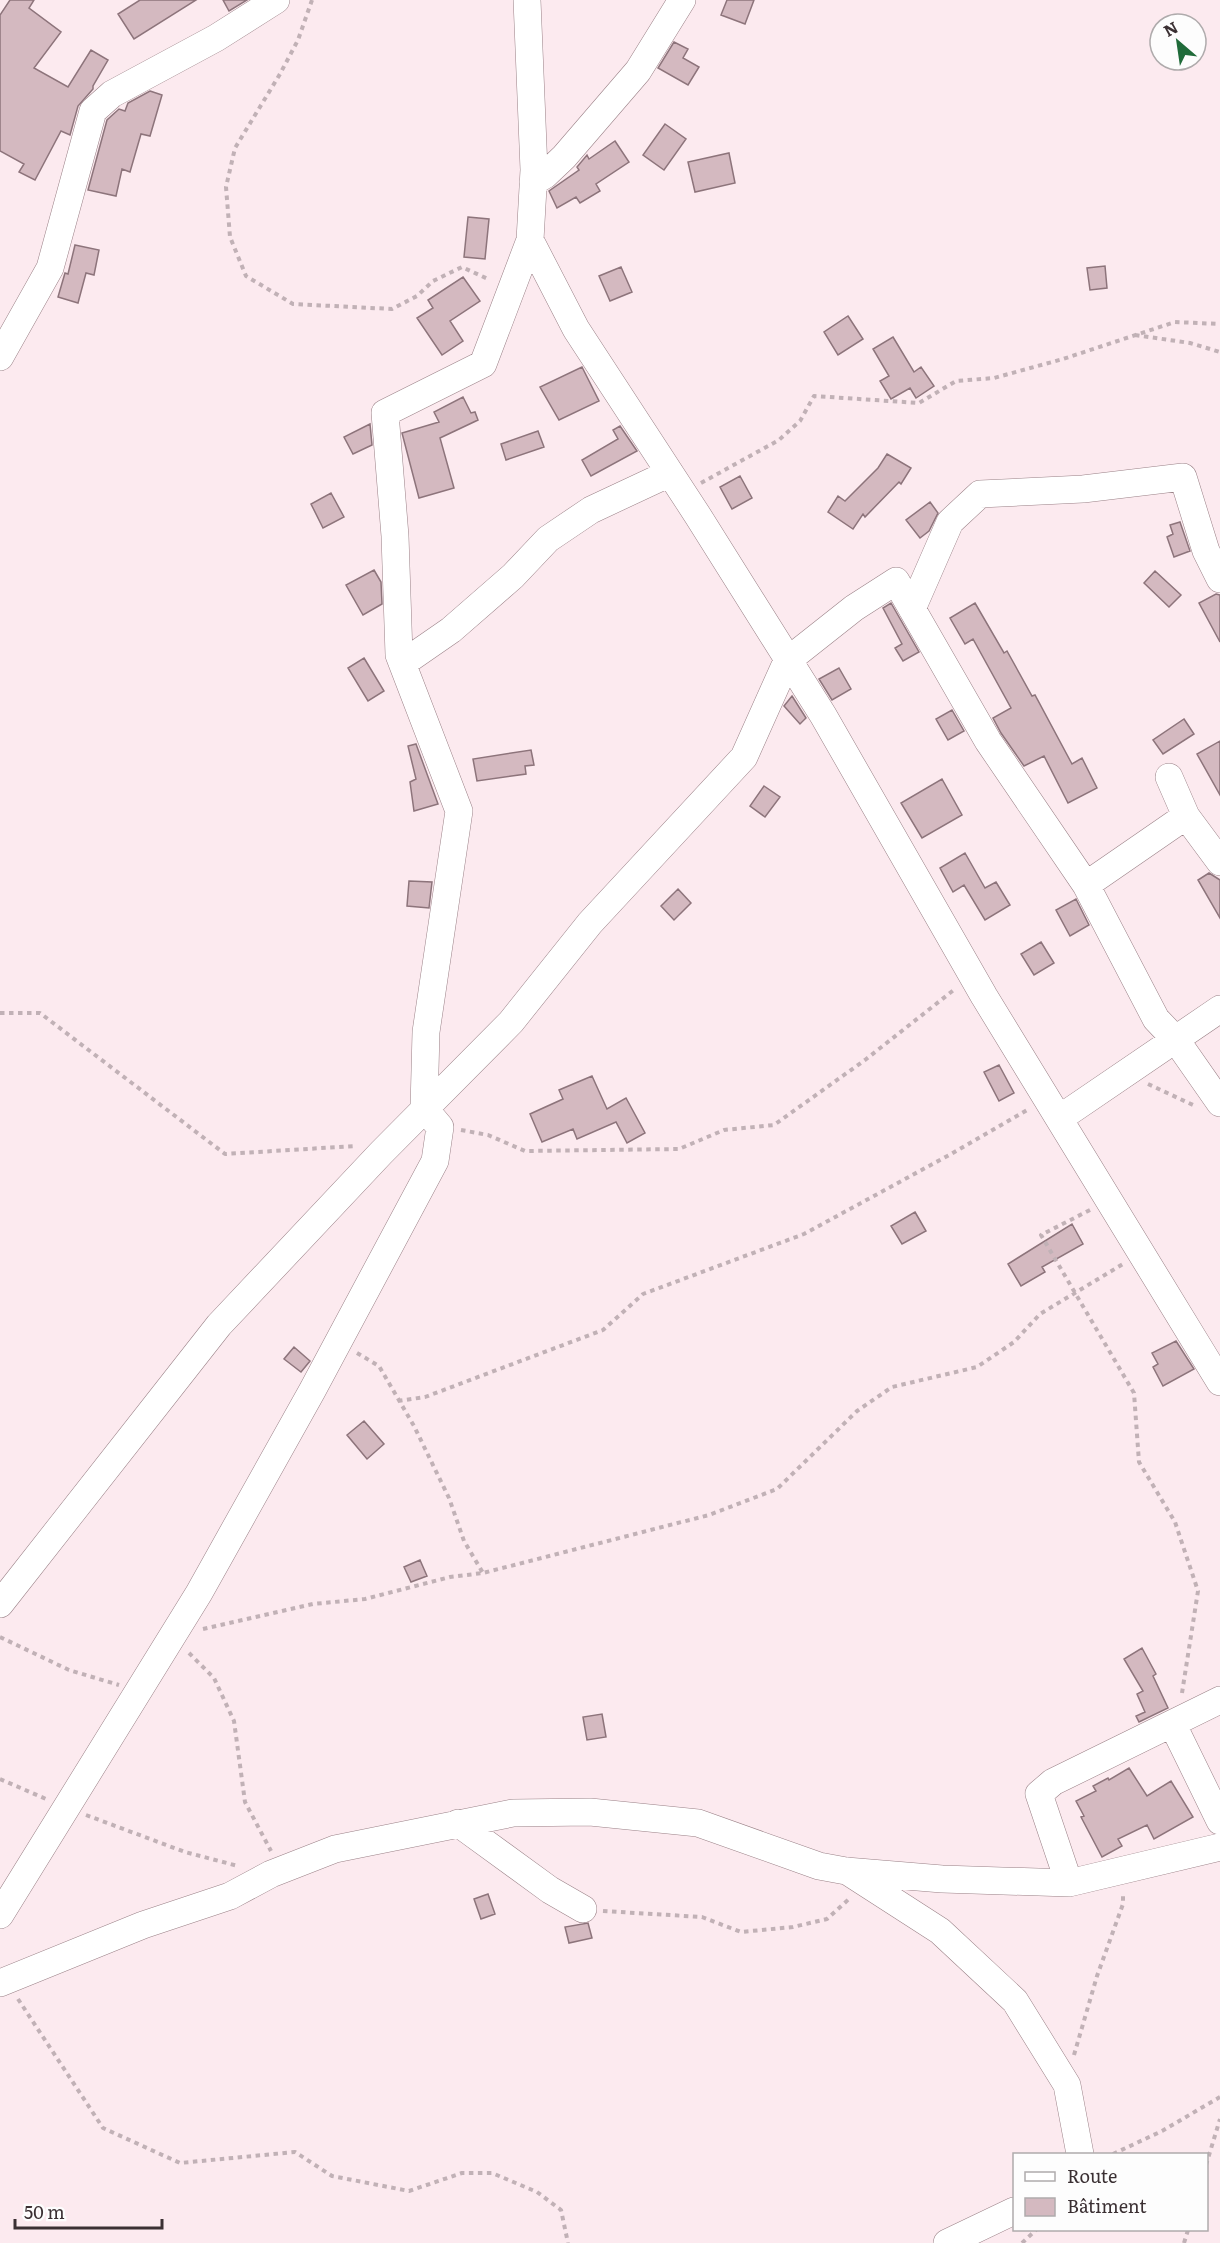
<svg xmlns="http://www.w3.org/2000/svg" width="1220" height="2243" font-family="Literata,serif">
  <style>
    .building { fill: #d4b9c0; stroke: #8d747b; stroke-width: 1.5 }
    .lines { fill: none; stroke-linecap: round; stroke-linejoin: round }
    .minor-casing { stroke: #9a8187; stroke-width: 28 }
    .path { stroke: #c1b1b6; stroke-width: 4; stroke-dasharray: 4.5 4.5; stroke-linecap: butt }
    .minor { stroke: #fff; stroke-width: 27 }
  </style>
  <rect width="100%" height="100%" fill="#fceaef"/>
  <path class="building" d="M10 0H34L29 8 61 32 34 68 68 87 91 50 108 60 93 86V89L78 106 70 135 61 131 35 180 19 172 24 164 0 151V15Z
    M140 0H196L134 39 118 14Z
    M223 0H247L229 11Z
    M727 0H754L745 24 721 15Z
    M674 42 688 49 683 58 699 67 688 85 658 68Z
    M150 91 162 95 150 136 141 134 130 172 122 169 116 196 88 190 107 120 119 109 125 111 128 103Z
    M665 124 686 139 664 170 643 155Z
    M615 141 629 162 596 184 600 191 580 203 576 197 557 208 549 191 579 170 577 167 587 155 589 159Z
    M729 153 735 183 695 192 688 162Z
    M468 217 489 219 485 259 464 257Z
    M75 245 99 250 94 275 86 273 78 303 58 297 65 273 68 274Z
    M1105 266 1107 288 1090 290 1087 268Z
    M621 267 632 292 610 301 599 276Z
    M463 277 480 301 450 321 463 341 442 355 417 318 433 308 428 300Z
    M848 316 863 339 838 355 824 332Z
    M893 337 914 372 921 367 934 386 916 398 910 388 891 399 880 381 889 376 873 349Z
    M582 367 599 401 559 420 540 387Z
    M463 397 471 413 475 412 478 420 440 438 454 488 419 498 402 433 439 422 434 412Z
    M370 424 372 445 353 454 344 437Z
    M620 426 637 451 591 476 582 460 618 439 613 430Z
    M538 431 544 447 506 460 501 444Z
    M887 454 911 468 901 484 899 482 865 517 863 514 853 529 828 512 838 496 845 501 878 468Z
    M740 476 752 498 732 509 720 487Z
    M331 493 344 517 323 528 311 504Z
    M930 502 938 513 929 531 920 538 906 520Z
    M1180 522 1190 551 1174 557 1167 537 1173 534 1170 525Z
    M374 570 381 582 382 604 363 615 346 585Z
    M1155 571 1181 595 1169 607 1144 583Z
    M1216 594 1220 595V642L1199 603Z
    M891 603 919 652 903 661 895 648 902 644 883 608Z
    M975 603 1004 653 1007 651 1032 696 1035 695 1072 764 1082 758 1097 788 1068 803 1044 756 1024 766 1001 733 993 718 1011 708 973 639 965 644 950 618Z
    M364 658 384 691 368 701 348 668Z
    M839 668 851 689 832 700 819 679Z
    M792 696 806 718 800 724 784 706Z
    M952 710 964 731 948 740 936 719Z
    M1184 719 1194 734 1163 754 1153 740Z
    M1220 741V795L1197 754Z
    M416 744 438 804 414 811 410 782 416 779 408 746Z
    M531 750 534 765 525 766 526 774 477 781 473 759Z
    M942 779 962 815 922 838 901 803Z
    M764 786 780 797 765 817 750 806Z
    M965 853 985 888 996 882 1010 905 985 920 964 885 953 892 940 868Z
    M1209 873 1220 880V918L1198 880Z
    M409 881 432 882 429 908 407 906Z
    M678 889 691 903 674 920 661 906Z
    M1076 899 1089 925 1070 936 1056 910Z
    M1041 942 1054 963 1034 975 1021 954Z
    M999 1065 1014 1093 999 1101 984 1072Z
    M592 1076 607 1109 626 1098 645 1133 627 1143 616 1122 577 1139 573 1129 542 1142 530 1114 563 1099 559 1090Z
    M915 1212 926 1231 902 1244 891 1226Z
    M1072 1224 1083 1244 1042 1267 1045 1272 1021 1286 1008 1264Z
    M1176 1341 1194 1369 1163 1386 1153 1367 1158 1364 1152 1353Z
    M294 1347 310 1361 301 1372 284 1359Z
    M364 1421 384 1444 367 1459 347 1435Z
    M420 1560 427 1576 411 1582 404 1567Z
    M1142 1648 1156 1674 1153 1676 1168 1708 1139 1722 1136 1716 1145 1712 1137 1694 1143 1691 1124 1659Z
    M602 1714 606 1737 587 1740 583 1717Z
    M1129 1768 1147 1796 1171 1781 1193 1817 1154 1839 1147 1825 1118 1839 1122 1846 1102 1857 1081 1817 1084 1816 1076 1801 1096 1791 1093 1786 1108 1778 1109 1780Z
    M488 1894 495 1914 481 1919 474 1899Z
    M588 1923 592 1938 569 1943 565 1927Z"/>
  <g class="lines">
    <g class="minor-casing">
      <path id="minor" d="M533 182 545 175 564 157 638 71 682 0
        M530 240 576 329 698 516 823 715 984 996 1220 1382
        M0 357 50 268 93 111 112 94 216 38 276 0
        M912 609 950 522 980 494 1083 489 1183 477 1206 551 1220 579
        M399 655 412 657 451 630 513 576 548 539 591 510 670 473
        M1169 777 1186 816 1220 862
        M1086 885 1156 1019 1176 1040 1220 1103
        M1060 1118 1220 1009
        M0 1604 219 1325 381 1153 511 1022 590 923 744 757 787 661 854 608 896 581 988 741 1086 885 1186 816
        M1220 1700 1053 1782 1039 1794 1069 1883 1220 1847
        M1173 1725 1220 1821
        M458 1823 550 1890 583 1909
        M850 1873 940 1931 1015 2001 1067 2085 1080 2154
        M0 1915 199 1593 312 1391 435 1161 440 1127 424 1108 426 1032 459 811 399 655 395 536 385 413 483 364 530 240 534 170 527 0
        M0 1983 143 1925 230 1896 271 1874 335 1849 513 1813 590 1812 698 1823 819 1866 846 1871 942 1879 1069 1883
        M947 2243 1014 2211"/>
    </g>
    <path class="path" d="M312 0 298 40 280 74 235 148 226 187 230 237 246 276 293 304 392 309 417 296 433 281 462 267 490 280
      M1135 335 1190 343 1220 352
      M701 483 779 440 800 421 814 396 919 403 956 381 994 378 1063 359 1175 322 1220 324
      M0 1013H40L225 1154 355 1146
      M1148 1084 1193 1105
      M461 1130 488 1135 525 1151 679 1149 724 1130 774 1125 865 1060 955 989
      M1090 1210 1041 1235 1134 1393 1139 1462 1175 1522 1198 1591 1182 1693
      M357 1353 379 1366 414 1426 449 1498 464 1541 483 1573
      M398 1401 425 1397 603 1330 643 1294 804 1234 951 1154 1027 1110
      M203 1629 313 1604 365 1599 450 1577 483 1573 709 1515 777 1489 857 1411 892 1387 977 1367 1014 1342 1040 1314 1123 1264
      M0 1637 69 1670 119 1685
      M189 1653 214 1678 234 1721 245 1802 271 1851
      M0 1779 46 1799
      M86 1815 185 1852 238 1866
      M603 1911 702 1917 741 1932 793 1927 827 1919 850 1898
      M18 1999 103 2128 180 2163 295 2152 332 2176 409 2191 462 2173H492L537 2192 561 2210 568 2243
      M1074 2055 1097 1976 1123 1904V1893
      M1113 2154 1162 2131 1220 2097
      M1206 2165 1220 2119
      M1022 2243 1036 2230
      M1184 2243 1188 2230"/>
    <use href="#minor" class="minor"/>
  </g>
  <rect x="1013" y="2153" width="195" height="78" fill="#fdfdfd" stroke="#afabac" stroke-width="1.5"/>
  <rect x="1025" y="2172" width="30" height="9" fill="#ffffff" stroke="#afabac" stroke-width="1.5"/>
  <text x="1067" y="2183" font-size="18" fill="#3b3033">Route</text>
  <rect x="1025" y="2198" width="30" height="18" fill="#d4b9c0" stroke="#afabac" stroke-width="1.5"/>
  <text x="1067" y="2213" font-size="18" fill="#3b3033">Bâtiment</text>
  <g transform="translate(1178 42) rotate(331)"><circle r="28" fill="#fdfdfd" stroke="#afabac" stroke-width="1.5"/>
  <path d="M0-4.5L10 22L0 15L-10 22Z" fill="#206b3a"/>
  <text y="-9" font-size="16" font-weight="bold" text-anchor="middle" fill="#3b3033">N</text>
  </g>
  <path d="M15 2219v9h147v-9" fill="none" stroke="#3b3033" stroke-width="3"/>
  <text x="24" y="2219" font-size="18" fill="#3b3033" stroke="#fdfdfd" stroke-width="4.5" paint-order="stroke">50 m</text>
</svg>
